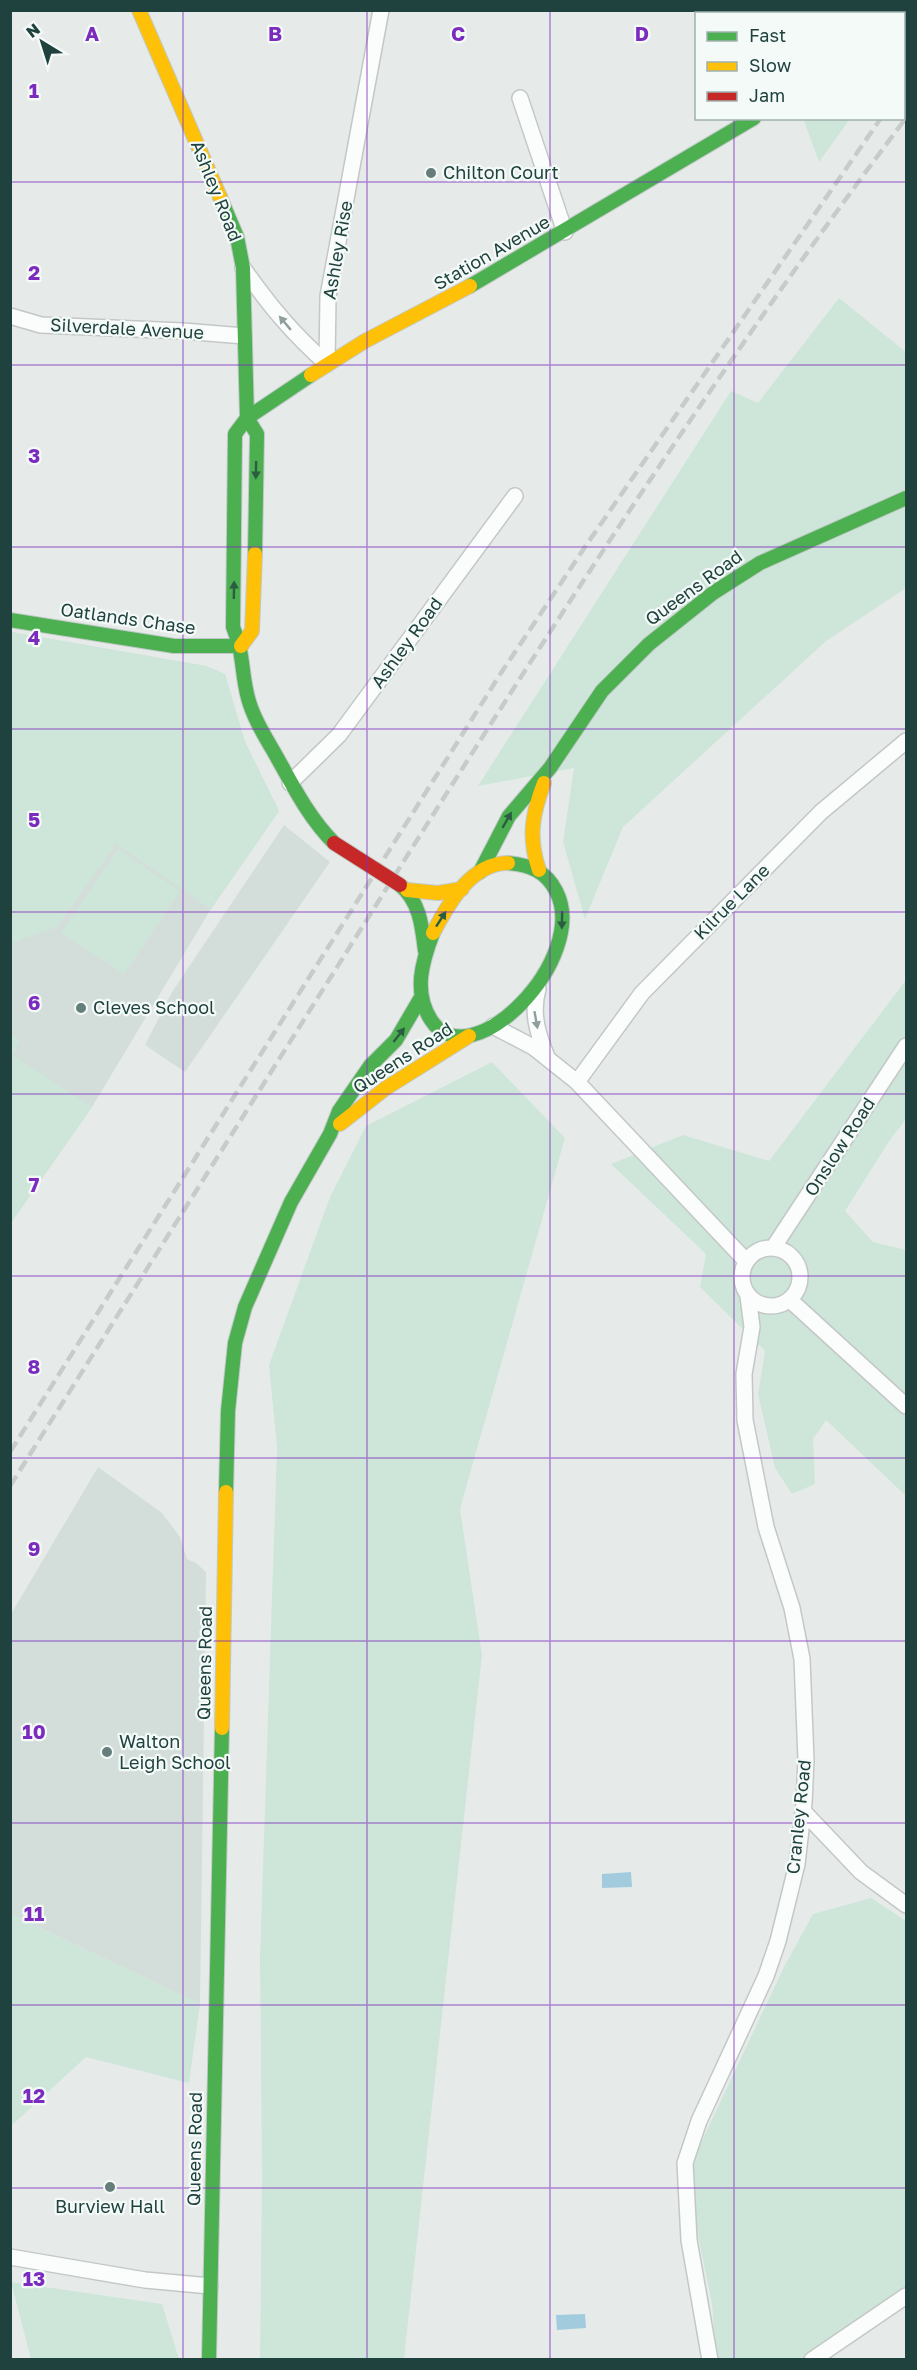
<svg xmlns="http://www.w3.org/2000/svg" width="917" height="2370" font-family="'Golos Text',sans-serif">
  <style>
    .built { fill: #d3dedb }
    .green { fill: #cde6d9 }
    .water { fill: #a2ccde }
    .lines { fill: none; stroke-linecap: round; stroke-linejoin: round }
    .street-casing { stroke: #c3c8c7; stroke-width: 18 }
    .fast-casing { stroke: #c1c9c8; stroke-width: 16 }
    .slow-casing { stroke: #c1c9c8; stroke-width: 16 }
    .street { stroke: #fbfcfc; stroke-width: 15 }
    .fast { stroke: #4caf50; stroke-width: 14 }
    .slow { stroke: #ffc107; stroke-width: 14 }
    .rail { stroke: #c7cccb; stroke-width: 4.5; stroke-dasharray: 12 6; stroke-linecap: butt }
    .jam-bridge-casing { stroke: #c1c9c8; stroke-width: 16; stroke-linecap: butt }
    .jam-bridge { stroke: #c62828; stroke-width: 14 }
    .oneway { fill: #8e9f9e }
    .oneway2 { fill: #2b5d43 }
    .grid { fill: none; stroke: #7b2cbf; stroke-width: 1.5; stroke-opacity: 0.55 }
    .poi-dot { fill: #657d7b; stroke: #f4faf8; stroke-width: 2 }
    .labels { text-anchor: middle; stroke-width: 4.5; stroke-linejoin: round; paint-order: stroke }
    .poi-label { font-size: 18px; fill: #20423f; stroke: #f4faf8; text-anchor: start }
    .street-label { font-size: 18px; fill: #20423f; stroke: #f4faf8 }
    .grid-label { font-size: 20px; text-anchor: middle; font-weight: bold; fill: #7b2cbf; stroke: #f4faf8; stroke-width: 4.5; stroke-linejoin: round; paint-order: stroke }
  </style>
  <rect width="100%" height="100%" fill="#e6ebea"/>
  <path class="built" d="M11 632 206 666 225 674 245 742 279 811 211 909 92 1107 11 1223Z
    M284 825 330 862 185 1072 145 1045 172 992Z
    M98 1467 162 1513 180 1537 187 1559 196 1563 206 1572 200 2004 11 1914V1614Z"/>
  <path class="green" d="M803 118H850V119L819 162Z
    M839 298 906 352V588L826 641 623 827 585 919 563 842 574 768 478 786 731 391 758 403Z
    M11 632 206 666 225 674 245 742 279 811 211 909 116 844 57 927 11 943Z
    M118 849 180 891 124 974 61 933Z
    M906 980V1119L890 1140 845 1211 873 1242 906 1250V1496L826 1420 813 1439 815 1484 792 1494 775 1468 758 1394 765 1351 700 1287 706 1254 611 1164 683 1135 769 1161Z
    M11 1035 20 1041 12 1055 92 1107 11 1223Z
    M492 1062 565 1138 460 1509 482 1655 404 2359H260L262 2176 260 1957 277 1448 269 1365 330 1197 366 1126Z
    M871 1898 906 1921V2291L808 2359H716L712 2304 693 2211 692 2162 784 1967 813 1914Z
    M11 1914 200 2004 189 2083 86 2057 11 2126Z
    M11 2282 162 2304 179 2359H31Z"/>
  <path class="water" d="M631 1872 632 1887 602 1888V1874Z
    M585 2314 586 2328 557 2330 556 2315Z"/>
  <g class="lines">
    <g class="street-casing">
      <path id="street" d="M520 98 565 232
        M243 268C270 306 292 333 327 364
        M10 316 41 325 183 331 244 336
        M327 364 328 296 381 10
        M290 783 339 735 515 496
        M538 989C531 1014 538 1034 547 1057
        M493 1026 533 1047 577 1082 746 1261
        M577 1082 642 993 821 812 906 741
        M742 1277a29 29 0 1 1 58 0a29 29 0 1 1-58 0Z
        M773 1248 906 1046
        M790 1300 906 1406
        M803 1811 861 1872 906 1905
        M10 2257 145 2280 210 2286
        M710 2360 689 2240 685 2163 699 2121 766 1976 778 1941 797 1864 804 1803 806 1760 802 1659 792 1608 766 1527 745 1420 744 1374 752 1327 748 1296
        M812 2360 906 2296"/>
    </g>
    <g class="fast-casing">
      <path id="fast" d="M220 197 237 237 243 268 247 418 257 434 255 554
        M470 286 754 118
        M311 375 247 418 235 434 233 627C244 653 241 672 248 698 253 717 264 735 274 752 292 784 308 817 334 843
        M10 620 174 646H241
        M480 872 509 816 550 768 602 691 649 644 713 593 760 563 906 498
        M400 885C420 902 422 926 425 951
        M433 933C422 962 413 992 431 1020 470 1081 591 958 556 891 546 871 530 865 508 863
        M226 1492 228 1411 235 1343 245 1307 291 1202 330 1134 339 1111 370 1066 396 1040 420 999
        M209 2360 222 1728"/>
    </g>
    <g class="slow-casing">
      <path id="slow" d="M139 10 220 197
        M846 14 848 10
        M311 375 365 341 470 286
        M241 646 252 631 255 554
        M539 870C528 838 532 814 544 783
        M407 890 438 893 462 889
        M433 933C448 904 471 863 508 863
        M340 1124 386 1088 469 1036
        M222 1728 226 1492"/>
    </g>
    <use href="#street" class="street"/>
    <use href="#fast" class="fast"/>
    <use href="#slow" class="slow"/>
    <path class="rail" d="M904 71 906 67
      M904 86 906 82
      M904 109 906 105
      M10 1452 501 673 587 544 881 118
      M10 1486C133 1291 256 1096 378 902 546 635 716 370 906 118"/>
    <g class="jam-bridge-casing">
      <path id="jam-bridge" d="M334 843 400 885"/>
    </g>
    <use href="#jam-bridge" class="jam-bridge"/>
  </g>
  <defs><path id="oneway-solid" d="M-6-.8H1V-3.2L6.5 0L1 3.2V.8H-6Z" transform="scale(1.5)"/></defs>
  <g class="oneway">
    <use href="#oneway-solid" transform="translate(285 323) rotate(-130)"/>
    <use href="#oneway-solid" transform="translate(536 1020) rotate(80)"/>
  </g>
  <g class="oneway2">
    <use href="#oneway-solid" transform="translate(256 470) rotate(91)"/>
    <use href="#oneway-solid" transform="translate(234 590) rotate(-89)"/>
    <use href="#oneway-solid" transform="translate(507 820) rotate(-60)"/>
    <use href="#oneway-solid" transform="translate(441 919) rotate(-57)"/>
    <use href="#oneway-solid" transform="translate(562 920) rotate(91)"/>
    <use href="#oneway-solid" transform="translate(399 1035) rotate(-52)"/>
  </g>
  <path class="grid" d="M183 10V2360M367 10V2360M550 10V2360M734 10V14M734 118V2360M10 182H906M10 365H906M10 547H906M10 729H906M10 912H906M10 1094H906M10 1276H906M10 1458H906M10 1641H906M10 1823H906M10 2005H906M10 2188H906"/>
  <g class="poi-dot">
    <circle cx="431" cy="173" r="6"/>
    <circle cx="81" cy="1008" r="6"/>
    <circle cx="107" cy="1752" r="6"/>
    <circle cx="110" cy="2187" r="6"/>
  </g>
  <g class="labels">
    <g class="poi-label">
      <text x="443" y="179">Chilton Court</text>
      <text x="93" y="1014">Cleves School</text>
      <text x="119" y="1748">Walton<tspan x="119" dy="21">Leigh School</tspan></text>
      <text x="110" y="2213" text-anchor="middle">Burview Hall</text>
    </g>
    <g class="street-label">
      <text transform="translate(216 191) rotate(68)" y="6">Ashley Road</text>
      <text transform="translate(338 250) rotate(-80)" y="6">Ashley Rise</text>
      <text transform="translate(492 253) rotate(-30)" y="6">Station Avenue</text>
      <text transform="translate(127 329) rotate(3)" y="6">Silverdale Avenue</text>
      <text transform="translate(694 588) rotate(-36)" y="6">Queens Road</text>
      <text transform="translate(128 619) rotate(8)" y="6">Oatlands Chase</text>
      <text transform="translate(407 643) rotate(-54)" y="6">Ashley Road</text>
      <text transform="translate(732 902) rotate(-45)" y="6">Kilrue Lane</text>
      <text transform="translate(403 1058) rotate(-33)" y="6">Queens Road</text>
      <text transform="translate(840 1147) rotate(-57)" y="6">Onslow Road</text>
      <text transform="translate(205 1663) rotate(-89)" y="6">Queens Road</text>
      <text transform="translate(799 1817) rotate(-84)" y="6">Cranley Road</text>
      <text transform="translate(195 2149) rotate(-89)" y="6">Queens Road</text>
    </g>
  </g>
  <g class="grid-label">
    <text x="92" y="41">A</text>
    <text x="275" y="41">B</text>
    <text x="458" y="41">C</text>
    <text x="642" y="41">D</text>
    <text x="34" y="98">1</text>
    <text x="34" y="280">2</text>
    <text x="34" y="463">3</text>
    <text x="34" y="645">4</text>
    <text x="34" y="827">5</text>
    <text x="34" y="1010">6</text>
    <text x="34" y="1192">7</text>
    <text x="34" y="1374">8</text>
    <text x="34" y="1556">9</text>
    <text x="34" y="1739">10</text>
    <text x="34" y="1921">11</text>
    <text x="34" y="2103">12</text>
    <text x="34" y="2286">13</text>
  </g>
  <rect width="917" height="2370" fill="none" stroke="#20423f" stroke-width="24"/>
  <rect x="695" y="12" width="210" height="108" fill="#f4faf8" stroke="#9fb0ae" stroke-width="1.5"/>
  <rect x="707" y="32" width="30" height="9" fill="#4caf50" stroke="#9fb0ae" stroke-width="1.5"/>
  <text x="749" y="42" font-size="18" fill="#20423f">Fast</text>
  <rect x="707" y="62" width="30" height="9" fill="#ffc107" stroke="#9fb0ae" stroke-width="1.5"/>
  <text x="749" y="72" font-size="18" fill="#20423f">Slow</text>
  <rect x="707" y="92" width="30" height="9" fill="#c62828" stroke="#9fb0ae" stroke-width="1.5"/>
  <text x="749" y="102" font-size="18" fill="#20423f">Jam</text>
  <g transform="translate(42 42) rotate(322)" stroke="#f4faf8" stroke-width="4.5" paint-order="stroke">
  <path d="M0-4.5L10 22L0 15L-10 22Z" fill="#20423f"/>
  <text y="-9" font-size="16" font-weight="bold" text-anchor="middle" fill="#20423f">N</text>
  </g>
</svg>
